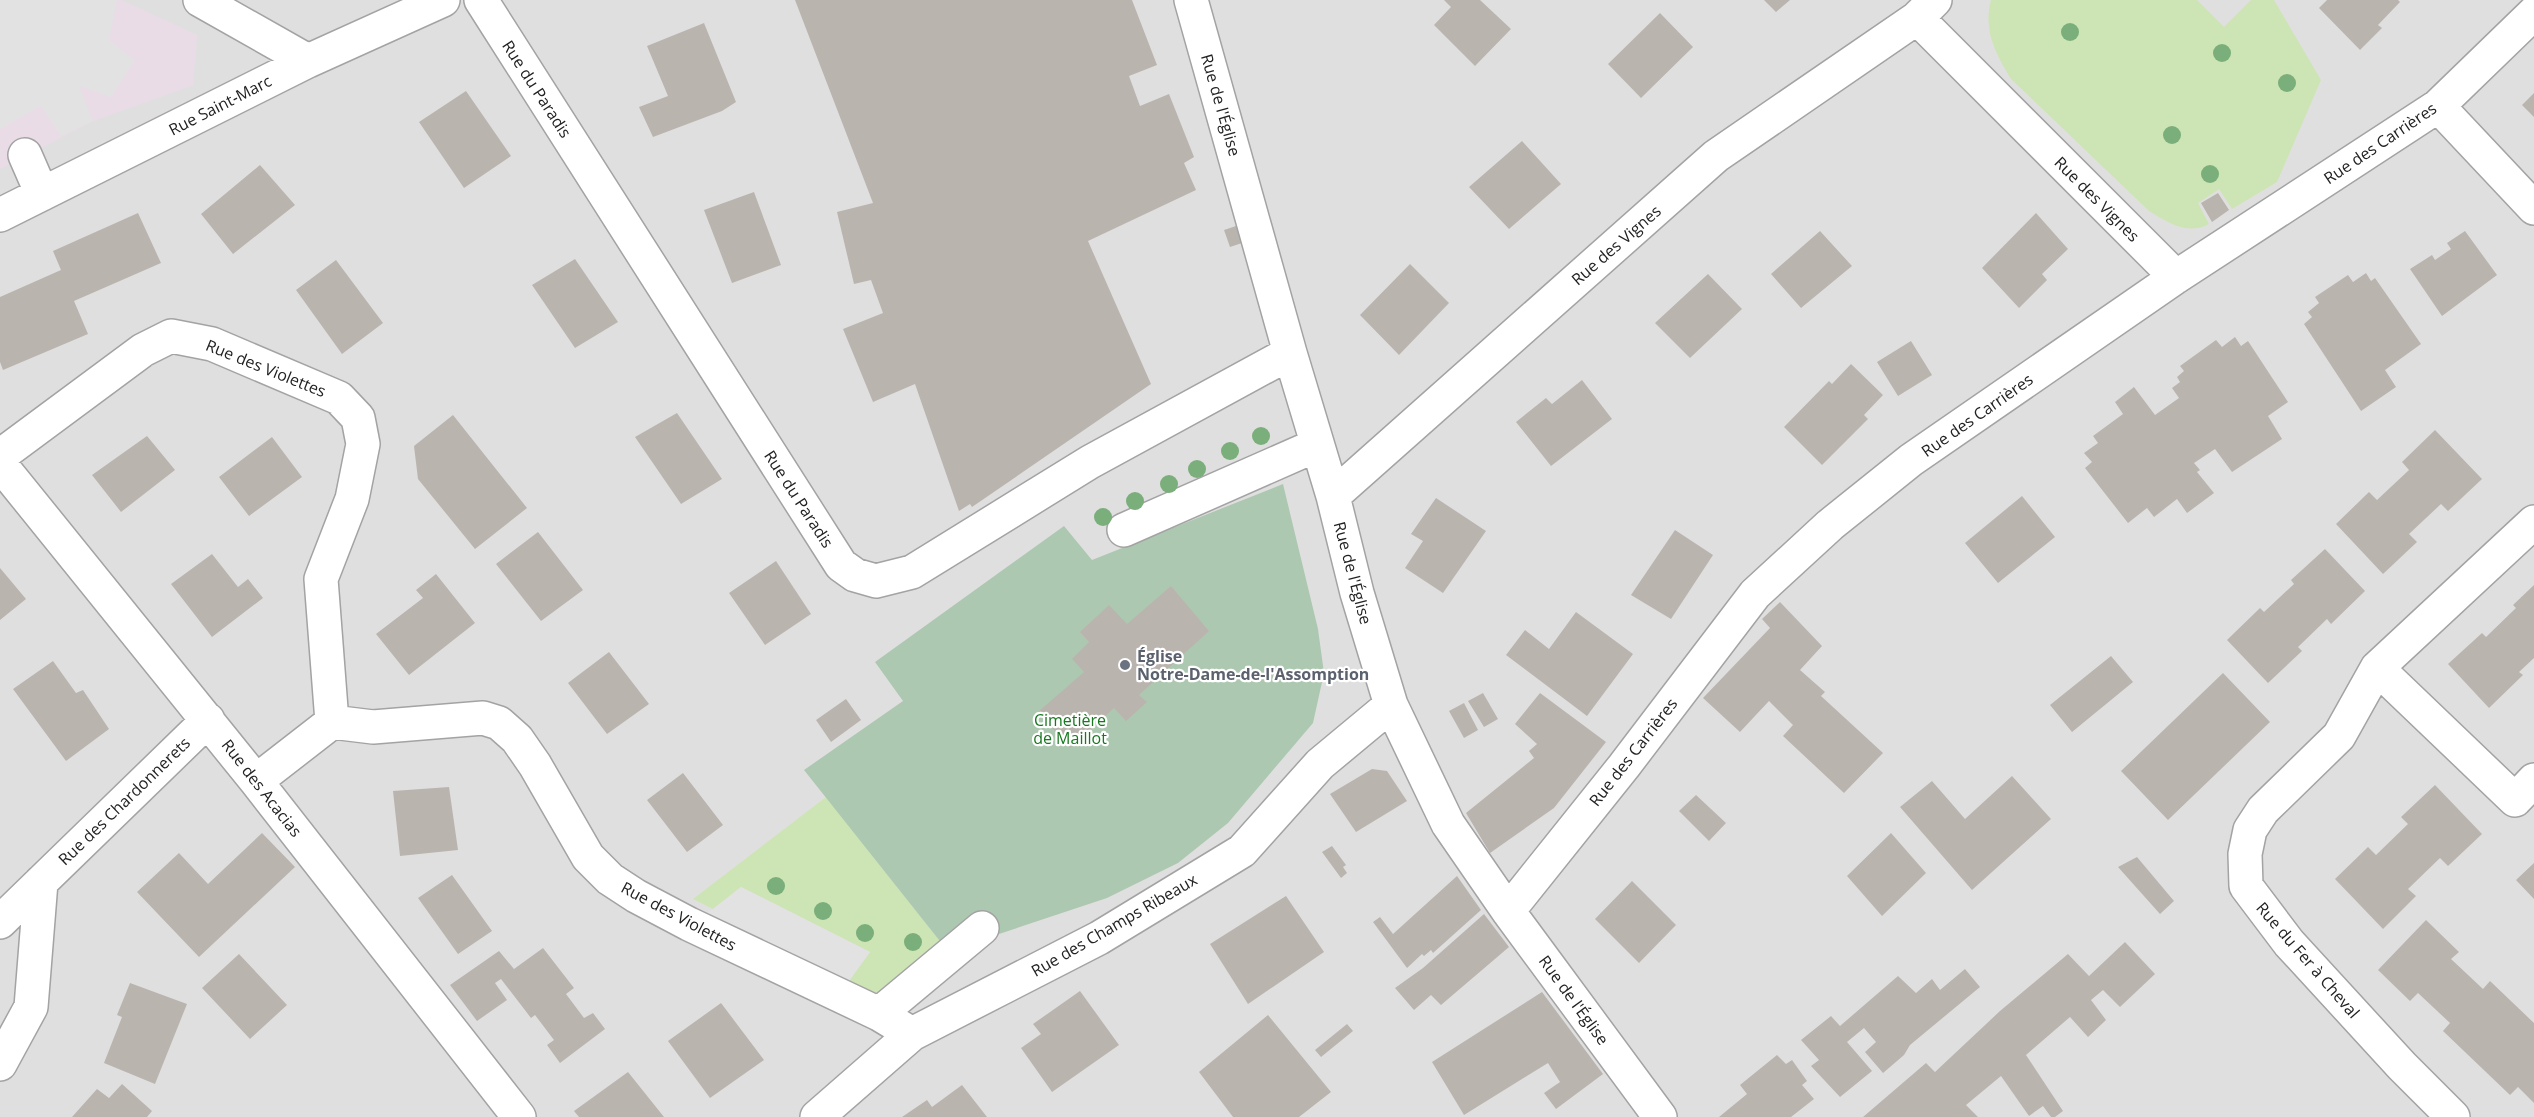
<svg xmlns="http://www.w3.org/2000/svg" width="2534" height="1117" font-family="'Open Sans',sans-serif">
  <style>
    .residential { fill: #e0dfdf }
    .industrial { fill: #e9dce7 }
    .grass { fill: #cde5b5 }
    .cemetery { fill: #adc8b1 }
    .parking { fill: #e2e2e2 }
    .building { fill: #bab4af }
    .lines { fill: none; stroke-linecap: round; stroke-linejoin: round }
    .minor-casing { stroke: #a3a3a3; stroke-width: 36 }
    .minor { stroke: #fff; stroke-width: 33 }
    .tree { fill: #7aae7b }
    .worship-dot { fill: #6b7280; stroke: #fff; stroke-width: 2 }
    .labels { text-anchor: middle; stroke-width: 4.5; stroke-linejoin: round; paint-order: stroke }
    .street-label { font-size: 16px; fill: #222; stroke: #fff }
    .worship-label { font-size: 16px; font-weight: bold; fill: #5b616d; stroke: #fff; text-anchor: start }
    .park-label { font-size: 16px; fill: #187820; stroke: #fff }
  </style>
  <rect width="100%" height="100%" fill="#f1efea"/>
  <path class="residential" d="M0 0H2534V1117H0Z"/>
  <path class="industrial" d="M0 0H121L197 35 193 85 93 121 0 169Z"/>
  <path class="grass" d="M1991 0H2197L2224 27 2251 0H2274L2321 80 2277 182 2232 209 2219 189 2198 203 2209 224C2188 236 2167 222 2149 211L2011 79C1995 53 1983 30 1991 0Z
    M826 797 943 945 878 992 862 996H838L870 952 741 887 713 909 693 899Z"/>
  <path class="cemetery" d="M1283 484 1318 629 1324 673 1313 723 1228 823 1178 863 1107 898 993 936 943 945 804 770 903 701 875 662 1064 526 1092 560Z"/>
  <path class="parking" d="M0 0H117L109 40 135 60 111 97 79 86 93 121 61 136 41 106 0 129Z
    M741 887 870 952 838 996 689 924 713 909Z"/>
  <path class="building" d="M795 0H1132L1157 65 1129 76 1140 106 1169 94 1194 157 1184 163 1196 190 1088 241 1151 384 972 507 970 504 959 511 915 384 873 402 843 329 883 313 871 280 854 284 837 212 873 203Z
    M1444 0H1480L1511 29 1475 66 1434 25 1451 7Z
    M1764 0H1790L1776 12Z
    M2327 0H2398L2400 2 2378 25 2382 28 2360 50 2319 8Z
    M1660 13 1693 47 1641 98 1608 64Z
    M704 23 736 102 722 111 653 137 639 107 668 96 647 46Z
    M466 91 511 156 464 188 419 122Z
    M2534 93V117L2522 105Z
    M1522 141 1561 184 1509 229 1469 187Z
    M260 165 295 205 233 254 201 214Z
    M754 192 781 265 732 283 704 210Z
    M2218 193 2229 210 2212 222 2201 203Z
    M138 213 161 263 74 301 88 334 3 370 0 362V297L61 270 53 251Z
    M2036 213 2068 249 2042 274 2047 280 2019 308 1982 268Z
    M1236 226 1242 243 1230 247 1224 230Z
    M1820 231 1852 266 1801 308 1771 274Z
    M2465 231 2497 275 2442 316 2410 269 2432 255 2435 260 2451 249 2447 243Z
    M575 259 618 322 575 348 532 285Z
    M336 260 383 323 342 354 296 290Z
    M1410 264 1449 303 1399 355 1360 315Z
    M2366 273 2371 281 2375 278 2421 344 2385 370 2396 387 2361 411 2304 324 2312 317 2308 312 2319 303 2315 297 2348 275 2353 282Z
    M1708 274 1742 309 1690 358 1655 323Z
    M2235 337 2241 346 2248 341 2288 402 2268 416 2282 439 2232 472 2215 449 2194 463 2200 470 2197 472 2214 493 2187 513 2177 499 2154 517 2147 508 2128 523 2085 468 2092 462 2084 453 2098 443 2093 436 2123 414 2115 402 2134 387 2155 415 2179 398 2172 388 2180 382 2177 377 2184 371 2180 366 2216 340 2222 347Z
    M1911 341 1932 375 1898 396 1877 362Z
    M1851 364 1883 395 1864 415 1868 419 1822 465 1784 427 1829 381 1832 384Z
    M1582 380 1612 419 1551 466 1516 422 1546 398 1552 404Z
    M677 413 722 479 681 504 635 437Z
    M453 415 527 508 475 549 418 479 414 446Z
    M2435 430 2482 479 2448 511 2441 504 2409 534 2417 542 2383 574 2336 524 2369 492 2377 500 2409 470 2402 462Z
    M147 436 175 470 121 512 92 475Z
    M272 437 302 477 249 516 219 477Z
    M2022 496 2055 537 1998 583 1965 543Z
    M1436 498 1486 531 1443 593 1405 568 1423 541 1411 534Z
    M1675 530 1713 555 1671 619 1631 595Z
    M538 532 583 590 541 621 496 564Z
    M2325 549 2365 591 2331 624 2327 619 2298 647 2302 651 2268 683 2227 640 2260 608 2264 612 2294 584 2291 580Z
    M212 554 238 587 248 579 263 598 212 637 171 584Z
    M776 561 811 614 765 645 729 593Z
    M0 568 26 599 0 620Z
    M436 574 475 623 409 675 376 634 423 598 416 590Z
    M2534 585V658L2519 672 2523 675 2489 708 2448 664 2482 633 2486 637 2516 608 2513 605Z
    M1171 586 1209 631 1139 695 1147 702 1126 721 1114 708 1070 748 1038 712 1084 672 1072 659 1089 642 1080 632 1109 605 1127 624Z
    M1780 602 1822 646 1800 670 1825 692 1821 696 1883 753 1844 793 1783 736 1793 725 1769 701 1740 732 1703 698 1770 628 1762 619Z
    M1576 612 1633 654 1587 716 1506 655 1525 630 1549 649Z
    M609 652 649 704 607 734 568 683Z
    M2111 656 2133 682 2072 732 2050 705Z
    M53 661 76 693 83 690 109 729 66 761 13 689Z
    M2223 673 2270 722 2168 820 2121 771Z
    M1483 693 1498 719 1484 727 1468 701Z
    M1540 693 1606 742 1554 808 1490 853 1466 813 1534 758 1529 751 1537 744 1515 724Z
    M846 699 861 720 831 742 816 720Z
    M1464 703 1478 730 1464 738 1449 711Z
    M1372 769 1387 771 1407 801 1356 832 1330 794Z
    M683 773 723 825 687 852 647 800Z
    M2012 776 2051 819 1972 890 1900 807 1932 781 1965 819Z
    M2435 785 2482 834 2448 866 2440 858 2408 889 2416 896 2383 929 2335 879 2368 847 2376 855 2408 824 2401 817Z
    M449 787 458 850 400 856 393 791Z
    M1696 795 1726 823 1709 841 1679 811Z
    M262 833 295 867 199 957 137 892 179 853 208 884Z
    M1891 833 1926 873 1882 916 1847 876Z
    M1332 846 1346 865 1343 867 1347 873 1341 878 1322 852Z
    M2137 857 2174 901 2160 914 2118 867Z
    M2534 863V899L2516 880Z
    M452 875 492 931 458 954 418 898Z
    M1457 876 1481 910 1433 953 1431 950 1424 956 1422 954 1407 968 1373 922 1380 917 1393 934Z
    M1632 881 1676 925 1639 963 1595 919Z
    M1286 896 1324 952 1248 1004 1210 944Z
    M1484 914 1509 947 1441 1005 1431 995 1414 1010 1395 988 1423 968Z
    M2426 920 2459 952 2451 959 2483 989 2490 981 2534 1023V1103L2518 1087 2510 1095 2443 1031 2450 1023 2418 993 2410 1001 2378 970Z
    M2125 942 2155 974 2120 1007 2103 990 2091 1000 2106 1020 2088 1037 2070 1017 2026 1055 2063 1111 2055 1117H2051L2043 1106 2029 1116 2001 1076 1966 1105 1978 1117H1863L1926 1063 1935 1072 2000 1011 2068 954 2089 976Z
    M543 948 574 988 566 994 584 1018 593 1013 605 1029 560 1063 547 1045 554 1040 535 1015 531 1018 501 979 495 983 507 1000 477 1021 450 985 499 951 514 969Z
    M239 954 287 1005 250 1039 202 988Z
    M1965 969 1980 987 1910 1045 1904 1055 1883 1073 1865 1052 1876 1042 1864 1028 1847 1042 1872 1071 1840 1097 1811 1066 1819 1060 1801 1040 1831 1016 1840 1026 1898 976 1916 993 1932 979 1940 990Z
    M130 983 187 1004 155 1084 104 1063 122 1017 117 1015Z
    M1080 991 1119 1045 1052 1092 1021 1048 1041 1034 1033 1024Z
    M1542 992 1603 1074 1556 1109 1544 1093 1560 1082 1548 1063 1464 1115 1432 1062Z
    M721 1003 764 1060 710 1098 668 1041Z
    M1268 1015 1331 1092 1299 1117H1233L1199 1072Z
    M1347 1024 1353 1031 1321 1057 1315 1050Z
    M1777 1055 1786 1064 1792 1060 1807 1081 1802 1085 1814 1099 1791 1117H1719L1747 1094 1740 1085Z
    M628 1072 664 1117H579L574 1111Z
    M122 1084 152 1111 147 1117H72L97 1089 109 1098Z
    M962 1085 987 1117H902L927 1100 932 1107Z"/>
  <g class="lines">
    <g class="minor-casing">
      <path id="minor" d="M200 0 308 61
        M481 0 841 565 855 575 876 581 912 572 1090 462 1290 353
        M1191 0 1290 353 1333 496 1357 593 1391 705 1448 824 1508 911 1660 1117
        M1917 18 2176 277
        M2438 106 2534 208
        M25 155 42 194
        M0 215 308 61 443 0
        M0 456 143 350 171 336 212 344 339 398 358 418 363 444 352 499 321 579 332 722 373 727 483 718 499 723 517 739 535 765 588 857 610 879 636 896 689 924 879 1014 912 1034
        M0 464 256 781 519 1117
        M1333 496 1716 156 1917 18 1935 0
        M1124 530 1317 445
        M2377 668 2515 800 2534 780
        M256 781 332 722
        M1508 911 1624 766 1755 594 1830 525 1911 460 2176 277 2438 106 2534 13
        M0 922 208 720
        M879 1014 982 928
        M0 1064 31 1007 41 882
        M817 1117 912 1034 1099 938 1242 851 1320 764 1391 705
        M2453 1117 2402 1066 2289 943 2246 886 2245 854 2250 830 2263 810 2339 736 2377 668 2534 522"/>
    </g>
    <use href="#minor" class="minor"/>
  </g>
  <g class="tree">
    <circle cx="2070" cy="32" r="9"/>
    <circle cx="2222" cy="53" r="9"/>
    <circle cx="2287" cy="83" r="9"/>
    <circle cx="2172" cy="135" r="9"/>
    <circle cx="2210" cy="174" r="9"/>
    <circle cx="1261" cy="436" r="9"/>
    <circle cx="1230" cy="451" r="9"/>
    <circle cx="1197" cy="469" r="9"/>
    <circle cx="1169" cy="484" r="9"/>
    <circle cx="1135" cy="501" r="9"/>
    <circle cx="1103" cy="517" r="9"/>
    <circle cx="776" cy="886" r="9"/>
    <circle cx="823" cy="911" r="9"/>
    <circle cx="865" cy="933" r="9"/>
    <circle cx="913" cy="942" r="9"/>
  </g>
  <circle class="worship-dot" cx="1125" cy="665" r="6"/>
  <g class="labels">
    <g class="street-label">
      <text transform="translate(537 89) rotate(57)" y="6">Rue du Paradis</text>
      <text transform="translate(220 105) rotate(-27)" y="6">Rue Saint-Marc</text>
      <text transform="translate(1221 105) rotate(74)" y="6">Rue de l'Église</text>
      <text transform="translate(2380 143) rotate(-34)" y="6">Rue des Carrières</text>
      <text transform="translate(2097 199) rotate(45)" y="6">Rue des Vignes</text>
      <text transform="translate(1616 245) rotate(-41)" y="6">Rue des Vignes</text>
      <text transform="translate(266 368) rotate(22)" y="6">Rue des Violettes</text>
      <text transform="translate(1977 415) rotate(-35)" y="6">Rue des Carrières</text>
      <text transform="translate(799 499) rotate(57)" y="6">Rue du Paradis</text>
      <text transform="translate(1353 573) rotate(75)" y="6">Rue de l'Église</text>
      <text transform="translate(1633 752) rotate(-52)" y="6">Rue des Carrières</text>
      <text transform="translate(262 788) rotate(52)" y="6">Rue des Acacias</text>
      <text transform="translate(124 801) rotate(-44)" y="6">Rue des Chardonnerets</text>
      <text transform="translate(679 916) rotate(28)" y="6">Rue des Violettes</text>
      <text transform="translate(1114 925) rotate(-30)" y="6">Rue des Champs Ribeaux</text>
      <text transform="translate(2308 960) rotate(49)" y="6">Rue du Fer à Cheval</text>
      <text transform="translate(1574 1000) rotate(54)" y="6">Rue de l'Église</text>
    </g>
    <g class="worship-label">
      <text x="1137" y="662">Église<tspan x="1137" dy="18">Notre-Dame-de-l'Assomption</tspan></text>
    </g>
    <g class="park-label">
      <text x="1070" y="726">Cimetière<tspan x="1070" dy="18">de Maillot</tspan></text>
    </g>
  </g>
</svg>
